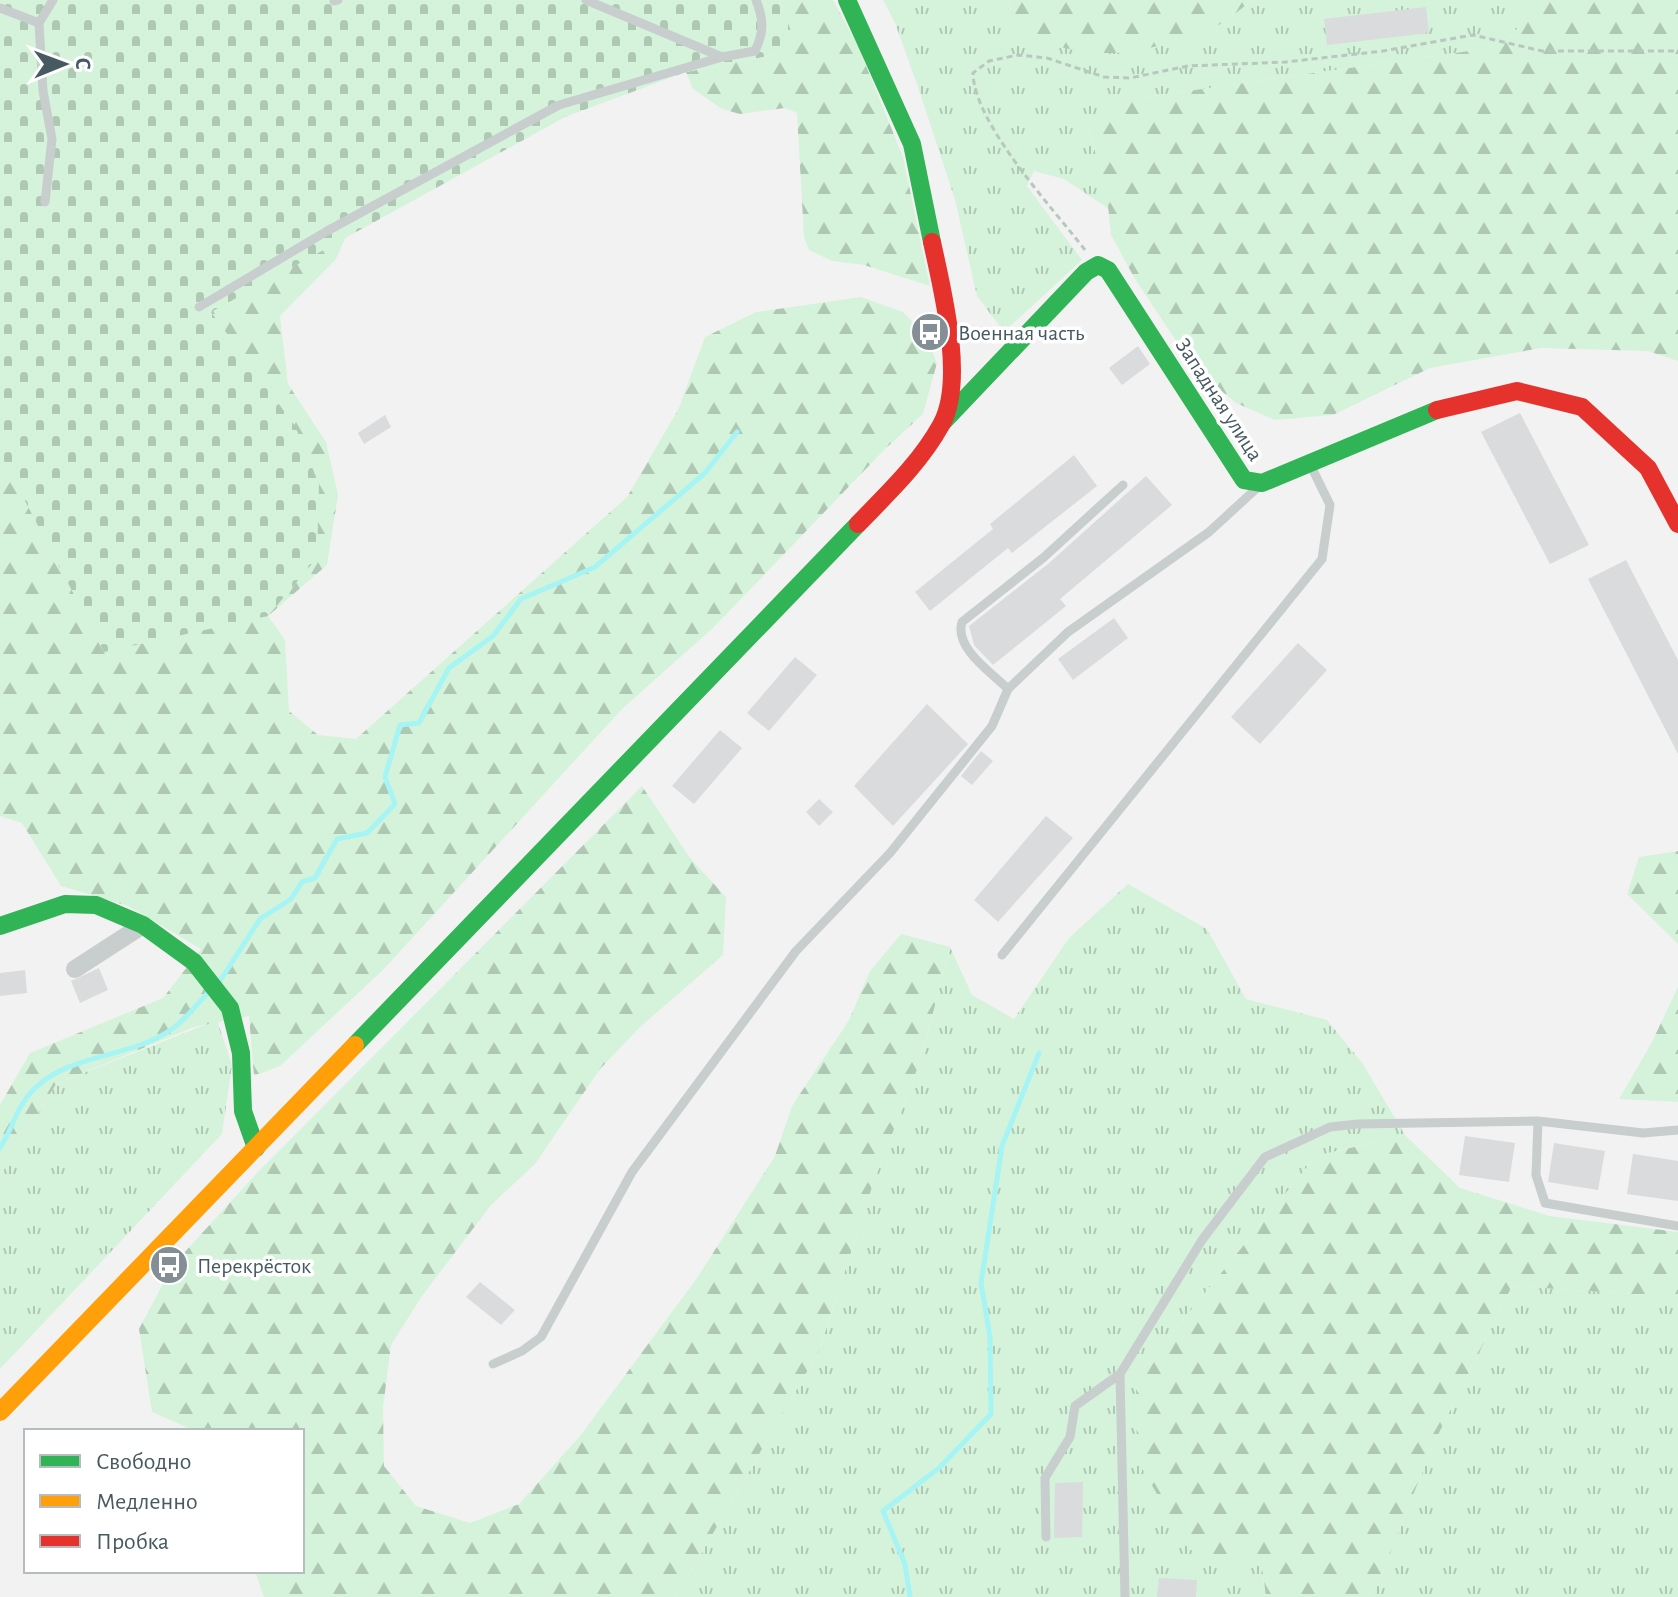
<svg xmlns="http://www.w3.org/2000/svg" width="1678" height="1597" font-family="'Alegreya Sans',sans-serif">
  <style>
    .grass { fill: url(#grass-tufts) }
    .forest { fill: url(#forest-firs) }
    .cemetery { fill: url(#cemetery-stones) }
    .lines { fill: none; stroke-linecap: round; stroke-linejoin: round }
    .stream { stroke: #a6f4f4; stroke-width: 5 }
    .building { fill: #dadbdc }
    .path { stroke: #b8c7bf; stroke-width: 3; stroke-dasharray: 6 4; stroke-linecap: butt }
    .lane { stroke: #c8cdce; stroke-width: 9 }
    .street { stroke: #c8cdce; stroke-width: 18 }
    .fast { stroke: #30b455; stroke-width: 18 }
    .slow { stroke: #ff9f0a; stroke-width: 18 }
    .jam { stroke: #e5322d; stroke-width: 18 }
    .labels { text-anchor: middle; stroke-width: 7; stroke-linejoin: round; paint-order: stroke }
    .poi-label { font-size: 22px; fill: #475a61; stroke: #fff; text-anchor: start }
    .street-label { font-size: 22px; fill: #475a61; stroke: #fff }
  </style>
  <defs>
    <pattern id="grass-tufts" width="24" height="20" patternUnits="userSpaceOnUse" patternTransform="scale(2)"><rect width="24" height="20" fill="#d5f3da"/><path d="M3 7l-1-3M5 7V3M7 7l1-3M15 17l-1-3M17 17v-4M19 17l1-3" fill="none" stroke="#afc8b4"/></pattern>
    <pattern id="forest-firs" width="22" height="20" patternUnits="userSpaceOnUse" patternTransform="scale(2)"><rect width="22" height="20" fill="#d5f3da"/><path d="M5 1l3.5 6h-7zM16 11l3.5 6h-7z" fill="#afc8b4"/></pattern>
    <pattern id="cemetery-stones" width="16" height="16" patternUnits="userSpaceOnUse" patternTransform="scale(2)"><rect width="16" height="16" fill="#d5f3da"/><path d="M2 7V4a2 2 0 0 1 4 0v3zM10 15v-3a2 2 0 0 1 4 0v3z" fill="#afc8b4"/></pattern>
  </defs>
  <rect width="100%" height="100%" fill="#f3f2f2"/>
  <path class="grass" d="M883 0H1009L1010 9 1216 27 1253 0H1531L1514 35 1483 49 1132 99 1088 128 1106 186 1109 209 1064 179 1034 171 1027 186 1082 260 1004 332 977 296 955 200 918 87 895 23Z
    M1128 884 1207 929 1246 999 1327 1020 1363 1064 1405 1135 1316 1156 1136 1378 1262 1566 1266 1597H676L819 1351 874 1181 921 1059 950 947 972 995 1014 1019 1069 938Z
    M217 1020 232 1065 222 1134 0 1369V1176L56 1084Z
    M1512 1286 1647 1295 1678 1305V1597H1373L1432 1447Z"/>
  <path class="forest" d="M0 0 365 194 336 259 280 316 288 384 326 442 338 495 327 565 268 616 285 640 289 711 318 735 356 739 627 497 678 410 705 337 756 312 861 297 903 312 926 335 937 363 923 414 885 449 713 628 622 709 382 971 280 1066 254 1076 249 1016 194 1027 56 1084 0 1176V1105L30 1053 163 998 201 949 128 906 61 886 22 823 0 816Z
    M779 0H833L858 46 903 157 930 286 864 265 832 261 809 250 804 237 797 113 785 108 740 114 722 109 693 89 686 72 778 54 791 31Z
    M1009 0H1253C1241 8 1230 19 1217 26 1197 37 1139 53 1115 53 1079 54 1013 44 1009 0Z
    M1531 0H1678V361L1648 351 1541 348 1430 368 1333 415 1275 420 1236 403 1194 368 1135 279 1111 235 1106 186 1088 128 1102 109 1132 99 1483 49 1514 35Z
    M642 786 690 858 726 897 723 955 639 1028 600 1069 535 1164 491 1205 422 1296 391 1345 383 1408 384 1466 416 1506 470 1523 519 1504 580 1436 697 1278 775 1156 792 1106 849 1020 870 971 901 934 950 947 921 1059 874 1181 819 1351 676 1597H264L255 1571H302V1431H195L152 1412 139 1329 173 1265 257 1173Z
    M1678 851V944L1627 894 1639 857Z
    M1678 987V1102L1619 1099 1651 1044Z
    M1405 1135 1460 1188 1550 1216 1678 1232V1305L1646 1295 1512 1286 1432 1447 1373 1597H1266L1262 1566 1190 1550 1137 1460 1136 1378 1316 1156Z"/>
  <path class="cemetery" d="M0 0H779L791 31 790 44 778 54 686 72 565 117 211 312 295 426 319 484 317 558 268 616 104 652 0 453Z"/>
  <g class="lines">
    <path class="stream" d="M220 981 260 919 291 899 302 882 315 878 337 839 367 833 395 804 385 777 400 725 419 723 449 668 493 636 521 599 595 567 705 473 737 432
      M0 1148C13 1128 16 1108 33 1090 69 1053 132 1058 172 1029 185 1020 196 1005 207 994
      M910 1597 905 1564 883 1511 939 1468 991 1414 990 1337 981 1283 1002 1146 1039 1053"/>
  </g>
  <path class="building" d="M1426 7 1429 33 1327 45 1324 19Z
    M1138 346 1150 364 1122 385 1109 368Z
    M1520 413 1589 545 1550 564 1481 432Z
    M385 415 391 427 364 444 358 433Z
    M1074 455 1097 486 1012 553 1008 548 930 611 915 592 993 529 990 524Z
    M1146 476 1172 505 1060 599 1066 606 993 665 974 645 969 626 1048 564Z
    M1626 560 1678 660V754L1588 579Z
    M1114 618 1128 638 1073 680 1058 659Z
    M1298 643 1327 670 1260 744 1231 717Z
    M795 657 817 675 769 731 747 713Z
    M927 704 968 744 893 826 854 786Z
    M720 730 742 748 694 804 672 786Z
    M981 751 993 761 972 785 961 776Z
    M819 799 833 812 819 826 806 812Z
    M1046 816 1073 838 998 922 974 900Z
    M99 968 108 990 80 1003 71 981Z
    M25 970 27 993 0 996V973Z
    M1465 1136 1515 1143 1509 1182 1459 1175Z
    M1554 1143 1605 1151 1598 1190 1548 1182Z
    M1633 1154 1678 1161V1201L1627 1194Z
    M480 1282 515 1310 501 1325 466 1297Z
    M1083 1482 1082 1537 1054 1538 1055 1483Z
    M1159 1578 1197 1580 1196 1597H1157Z"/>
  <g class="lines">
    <path class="path" d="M1085 250C1053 208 974 124 973 73L989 61 1018 55 1047 58 1104 77 1130 78 1188 66 1286 62 1383 51 1473 35 1542 51H1678"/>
    <path class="lane" d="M586 0 722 57 755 51C764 32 764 20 756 0
      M334 1 338 0
      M0 8 39 23
      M45 202 52 139 43 91 39 23 53 0
      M199 307 327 231 559 105 722 57
      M1008 689C991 672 954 648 962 622L1043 558 1123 485
      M1002 955 1322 559 1330 505 1311 466
      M1538 1121 1536 1175 1545 1203 1678 1226
      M493 1364 522 1351 541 1337 632 1172 796 951 890 853 992 726 1008 689 1068 632 1209 532 1257 488
      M1046 1537 1045 1478 1070 1437 1075 1406 1120 1374
      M1125 1597 1120 1374 1202 1240 1265 1157 1330 1127 1358 1124 1538 1121 1643 1133 1678 1130"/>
    <path class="street" d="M75 969 143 925"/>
    <path class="fast" d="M847 0 912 144 932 242
      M943 422 1086 272 1098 265 1108 270 1244 480 1262 483 1437 410
      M0 926 65 904 96 905 143 925 194 962 230 1008 241 1053 243 1111 256 1148
      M355 1045 858 524"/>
    <path class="slow" d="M0 1412 355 1045"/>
    <path class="jam" d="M1437 410 1517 391 1582 407 1648 468 1678 524
      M858 524C888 493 920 463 941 425 966 381 942 289 932 242"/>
  </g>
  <defs>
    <g id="bus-disc" transform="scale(2)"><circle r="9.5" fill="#838f94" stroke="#fff"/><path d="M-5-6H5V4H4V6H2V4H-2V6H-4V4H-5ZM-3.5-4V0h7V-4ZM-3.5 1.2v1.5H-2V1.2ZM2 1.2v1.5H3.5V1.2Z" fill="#fff"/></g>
  </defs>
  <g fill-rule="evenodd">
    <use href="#bus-disc" x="930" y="332"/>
    <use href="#bus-disc" x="169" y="1265"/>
  </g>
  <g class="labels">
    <g class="poi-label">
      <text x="958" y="340">Военная часть</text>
      <text x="197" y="1273">Перекрёсток</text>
    </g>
    <g class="street-label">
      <text transform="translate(1220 399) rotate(57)" y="8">Западная улица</text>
    </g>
  </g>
  <rect x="24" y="1429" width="280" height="144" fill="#ffffff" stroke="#b5bdc0" stroke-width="2"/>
  <rect x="40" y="1455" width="40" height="12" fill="#30b455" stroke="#b5bdc0" stroke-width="2"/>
  <text x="96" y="1469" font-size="24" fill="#475a61">Свободно</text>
  <rect x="40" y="1495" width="40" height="12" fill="#ff9f0a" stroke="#b5bdc0" stroke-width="2"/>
  <text x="96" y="1509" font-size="24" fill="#475a61">Медленно</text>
  <rect x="40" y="1535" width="40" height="12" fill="#e5322d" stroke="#b5bdc0" stroke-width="2"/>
  <text x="96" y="1549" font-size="24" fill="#475a61">Пробка</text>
  <g transform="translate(64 64) rotate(89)" stroke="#ffffff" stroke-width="6" paint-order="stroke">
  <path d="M0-6L14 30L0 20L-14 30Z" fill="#475a61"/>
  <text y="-12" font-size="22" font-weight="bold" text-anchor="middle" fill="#475a61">С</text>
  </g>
</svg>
